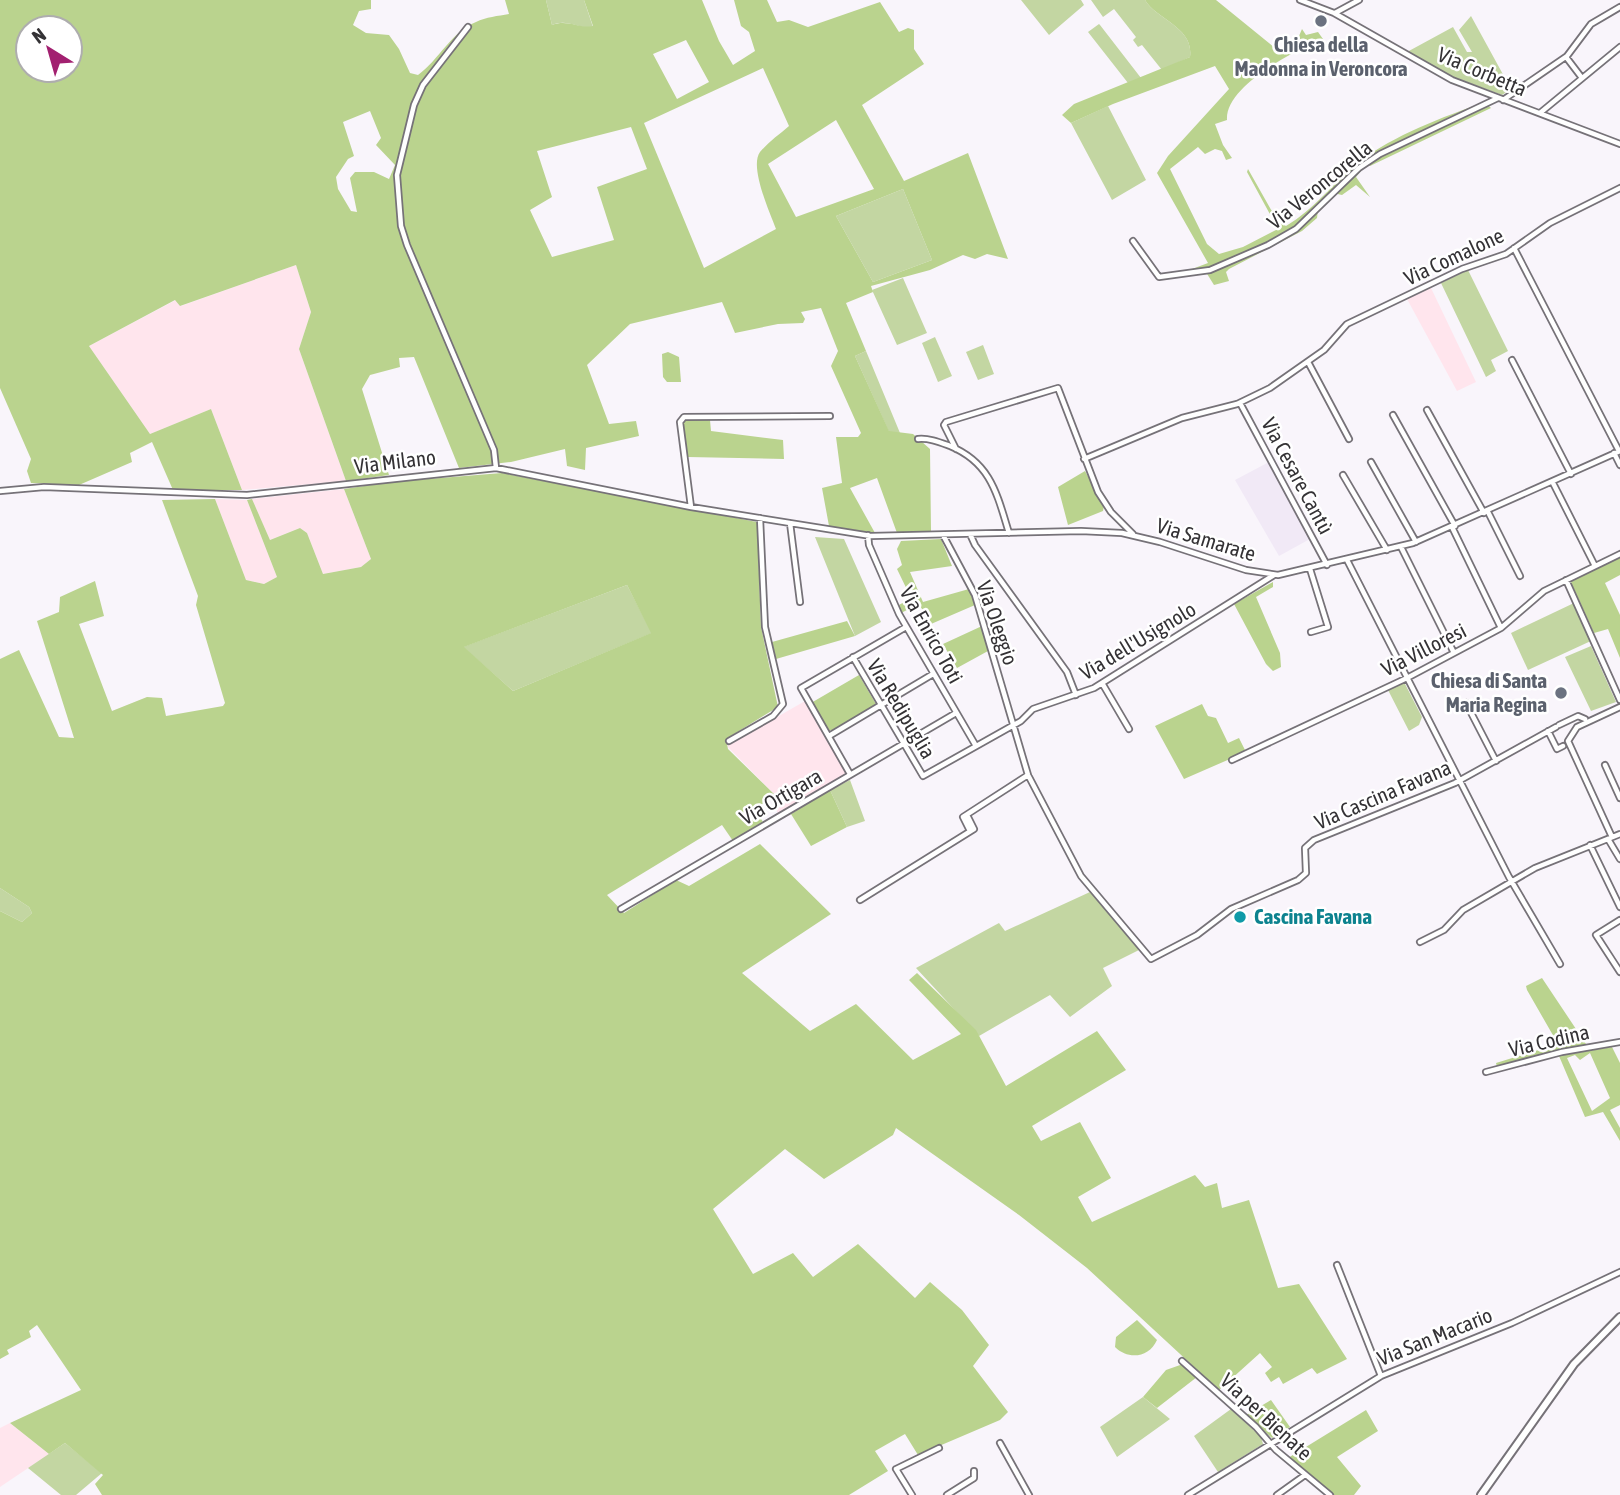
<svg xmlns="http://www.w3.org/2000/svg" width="1620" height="1495" font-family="'Asap Condensed',sans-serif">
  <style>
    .built { fill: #f1e9f6 }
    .industrial { fill: #ffe5ed }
    .green { fill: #c3d6a2 }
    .forest { fill: #bad38e; fill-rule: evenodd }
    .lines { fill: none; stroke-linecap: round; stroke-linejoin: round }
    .minor-casing { stroke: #767278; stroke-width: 8 }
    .major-casing { stroke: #767278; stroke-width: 10 }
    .minor { stroke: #fff; stroke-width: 4.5 }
    .major { stroke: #fff; stroke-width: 6 }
    .worship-dot { fill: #6b7280; stroke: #fff; stroke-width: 2.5 }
    .culture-dot { fill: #0f9aa8; stroke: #fff; stroke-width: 2.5 }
    .labels { text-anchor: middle; stroke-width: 5; stroke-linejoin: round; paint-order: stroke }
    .worship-label { font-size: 21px; font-weight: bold; fill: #5b616d; stroke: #fff }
    .street-label { font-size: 21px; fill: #343235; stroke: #fff }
    .culture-label { font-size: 21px; font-weight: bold; fill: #0d838f; stroke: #fff; text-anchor: start }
  </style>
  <rect width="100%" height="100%" fill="#f9f5fb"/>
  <path class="built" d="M1269 462 1310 539 1279 556 1235 480Z"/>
  <path class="industrial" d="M296 265 311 312 299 349 346 481 242 490 211 409 150 434 89 346 176 300 181 306Z
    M1431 288 1476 382 1457 391 1407 299Z
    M344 489 371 559 361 567 323 574 307 533 300 528 270 540 252 499Z
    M215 499 247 500 277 577 264 584 246 580Z
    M805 701 847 773 778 813 770 798 775 795 727 746Z
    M10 1423 49 1454 0 1487V1428Z"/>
  <path class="green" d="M546 0H584L593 27C578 29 567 18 552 25Z
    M1021 0H1081L1084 5 1049 35Z
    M1091 0H1145C1157 20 1194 27 1190 57L1162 70 1142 45 1138 47 1133 40 1136 37 1114 9 1103 17Z
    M1471 16 1511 89 1502 95 1451 76 1407 52 1453 27 1467 52H1472L1459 30Z
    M1099 24 1100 25 1141 78 1128 83 1088 32Z
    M1108 106 1146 180 1112 200 1071 123Z
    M903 189 932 260 873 282 836 216Z
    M1468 270 1508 351 1491 360 1496 371 1486 377 1441 283Z
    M903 278 927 333 897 345 872 290Z
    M935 337 952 376 938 382 922 343Z
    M983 345 994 374 978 380 966 352Z
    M866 351 900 433 889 432 855 356Z
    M815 537 844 539 881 622 855 636Z
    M627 585 652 633 513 691 463 647Z
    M1574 603 1593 640 1528 670 1511 633Z
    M1591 646 1616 702 1591 711 1565 657Z
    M1404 682 1422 717 1419 725 1409 731 1388 690Z
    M850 780 865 821 847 827 830 790Z
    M0 888 29 907 32 913 22 922 0 911Z
    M1090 892 1143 948 1103 968 1112 986 1070 1017 1050 995 979 1036 916 968 999 923 1005 931Z
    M1143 1397 1170 1419 1117 1457 1100 1427Z
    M1231 1409 1261 1437 1263 1444 1218 1472 1194 1436Z
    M65 1443 102 1473 76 1495H61L28 1468Z"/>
  <path class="forest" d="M0 0H371V9L359 11 353 25 366 33 389 35 399 49 410 73 418 75C439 60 452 31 476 22 486 17 498 16 509 14L505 0H546L552 25C568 19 579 29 593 26L584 0H702L719 41 733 65 755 51 749 32 741 26 734 0H767L777 22 789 20 808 27 880 2 899 32 908 28 914 30V49L924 64 862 105 904 181 968 153 1008 259 987 254 975 259 963 255 930 270 871 286 873 292 846 303 866 351 855 356 889 431 913 434 930 449 931 531 897 533 877 478 850 488 875 533 829 526 822 488 842 483 836 437H858L861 433 831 366 838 351 821 308 801 312 805 319 803 323 778 324 735 333 722 302 630 324 587 365 609 424 636 421 639 436 586 448 585 470 567 466 565 449 511 462 459 468 414 357 399 358 400 367 370 375 362 389 389 475 346 481 299 349 311 312 296 265 180 306 175 300 89 346 150 434 211 409 242 490H173L152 442 130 453 132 462 79 485 31 483 27 471 31 459 0 388ZM28 28H70V70H28ZM686 40 709 82 677 99 653 54ZM763 68 789 126C779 135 768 142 760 152 749 167 770 213 776 229L704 268 644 123ZM370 111 381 138 376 145 395 165 389 179 374 172H355L350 178 357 212 351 211 338 189 336 177 348 159 354 156 343 122ZM836 120 874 189 796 217 768 164ZM631 127 647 169 597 187 614 240 552 257 530 210 552 197 537 151ZM903 189 932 260 873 282 836 216Z
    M1145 0H1216L1280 52 1296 43 1302 29 1306 35 1318 32 1328 46 1337 48 1332 54 1315 41C1289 55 1225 87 1227 120L1215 124 1223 145 1232 158 1226 160 1222 151 1215 149 1205 154 1198 147 1170 169 1207 244 1219 254 1243 247 1278 229 1247 172 1248 169 1278 222 1286 226C1314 210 1334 182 1359 162 1394 135 1443 117 1485 102L1491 108 1370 166 1367 163 1359 168 1361 171 1356 177 1370 197 1356 185 1342 195 1333 193 1318 210 1317 218 1302 231 1229 269 1226 272 1229 281 1214 285 1204 269 1184 272 1208 263 1157 173 1168 156 1229 89 1215 66 1113 104 1071 123 1062 115 1074 104 1190 57C1194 27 1157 20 1145 0Z
    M668 352 679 357 681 382H667L663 377 662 354Z
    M685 418 710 420 711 431 783 440 784 459 688 457 681 423Z
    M1085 471 1104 506 1103 511 1068 525 1058 487Z
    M502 473 757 522 761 627 778 707 726 739 728 749 775 795 755 809 763 822 733 841 722 825 607 895 624 913 676 880 689 886 760 844 831 914 742 973 810 1031 856 1004 913 1060 961 1034 909 980 917 973 976 1030 1006 1086 1097 1031 1126 1070 1032 1126 1041 1141 1080 1122 1111 1178 1078 1197 1092 1222 1195 1175 1205 1187 1217 1183 1222 1208 1249 1200 1278 1288 1299 1284 1347 1359 1317 1374 1312 1368 1283 1384 1279 1377 1271 1382 1265 1373 1272 1367 1260 1353 1219 1390 1087 1268 1019 1215 896 1128 893 1135 824 1179 785 1149 713 1209 753 1274 793 1253 813 1277 858 1244 915 1298 930 1282 962 1310 989 1345 973 1366 1008 1412 1000 1420 918 1455 905 1434 875 1451 888 1471 849 1495H102L95 1484 103 1475 65 1443 49 1454 10 1423 81 1390 37 1325 29 1331 31 1337 7 1350 9 1354 0 1359V911L22 922 32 913 29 907 0 888V659L19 650 59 737 74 738 37 621 59 612 60 597 95 581 104 616 79 624 112 711 147 697 162 698 166 716 223 706 225 703 196 605 198 596 162 500 215 499 246 580 264 584 277 577 247 500 252 499 270 540 300 528 307 533 323 574 361 567 371 559 344 489 391 482ZM627 585 651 633 513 691 464 647Z
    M941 539 952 566 910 572 923 602 969 589 975 605 931 624 919 604 901 613 899 605 911 598 897 569 902 565 897 549 901 541Z
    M1620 557V575L1605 583 1620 615V658L1608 629 1594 633 1570 580Z
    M1273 582V587L1256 597 1280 653 1281 667 1273 671 1266 664 1234 604Z
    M847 621 855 636 776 659 772 642Z
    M982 626 988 651 957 668 943 644Z
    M859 675 876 704 834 731 829 730 811 703Z
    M1202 704 1208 716 1216 718 1228 743 1239 738 1246 752 1184 779 1155 726Z
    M830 790 847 827 811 846 791 814Z
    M1542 978 1588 1047 1498 1070 1496 1063 1558 1044 1527 990 1526 986Z
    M1612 1047 1620 1063V1105L1610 1110 1620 1128V1141L1603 1112 1585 1117 1559 1056ZM1590 1053 1610 1098 1592 1111 1567 1058 1575 1055 1580 1060Z
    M1137 1320 1157 1340C1149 1358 1128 1360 1115 1347L1116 1337Z
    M1183 1364 1197 1377 1157 1408 1143 1397 1166 1370Z
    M1271 1400 1290 1427 1272 1438 1246 1415Z
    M1366 1410 1378 1431 1337 1457 1361 1486 1354 1495H1333L1288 1458Z"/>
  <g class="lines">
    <g class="minor-casing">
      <path id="minor" d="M1300 0 1334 13 1452 80 1620 144
        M1335 13 1359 0
        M468 27 423 85 414 105 397 175 401 226 407 245 494 450 496 468
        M1566 57 1582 78
        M1503 100 1567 56 1591 24 1620 7
        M1540 113 1620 47
        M1133 241 1159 277 1210 270 1268 245 1296 229 1359 168 1380 154 1498 98
        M1514 248 1619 451
        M1512 360 1571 474
        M1308 362 1349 439
        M1240 403 1327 565
        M1427 410 1484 513
        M1393 415 1455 526
        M918 439C929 438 939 442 950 446 991 463 997 494 1009 533
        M956 449 944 425 946 422 1058 388 1098 492 1111 512 1133 534
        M1614 453 1620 465
        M1084 459 1182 418 1237 404 1270 388 1324 350 1347 324 1462 269 1506 254 1550 223 1620 188
        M1371 462 1416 542
        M1343 475 1387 550
        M1553 483 1594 564
        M0 491 44 487 247 495 496 468 691 507 871 536 1081 531 1122 533 1160 542 1246 570 1278 575 1413 543 1620 451
        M691 507 680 422 684 417 830 416
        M1488 512 1520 576
        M790 523 800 602
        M1452 527 1501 628
        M970 534 975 545 1067 672 1076 695
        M868 535 869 545 899 614 976 746
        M943 535 975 595 1028 775 1081 876 1151 959 1197 935 1231 909 1298 880 1306 873 1305 848 1314 840 1455 783 1556 727
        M1401 547 1454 653
        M1347 560 1509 877 1560 964
        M1310 569 1328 627 1311 632
        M1566 580 1620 700
        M853 657 923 776 1021 721 1033 709 1094 688 1274 575
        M1102 683 1129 729
        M1466 703 1496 761
        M1559 725 1578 716 1585 719
        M1548 731 1557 749 1563 746
        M829 736 933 674
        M729 741 773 716 783 704 765 627 760 518
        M1232 760 1407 678 1501 628 1544 591 1620 554
        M1605 765 1620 798
        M850 774 801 688 906 627
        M970 831 963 817 1028 775
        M1612 837 1568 741 1577 727 1620 707
        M1608 839 1620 859
        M1590 845 1620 907
        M860 900 974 829 967 815
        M621 909 956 713
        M1620 920 1596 935 1620 972
        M1420 942 1444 930 1463 910 1535 868 1620 834
        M1486 1072 1562 1052 1620 1042
        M1337 1265 1381 1376
        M1182 1361 1256 1427 1276 1450 1330 1495
        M1000 1443 1029 1495
        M912 1495 896 1469 939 1448
        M947 1495 974 1478V1471
        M1188 1495 1381 1376 1512 1323 1620 1272
        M1277 1495 1305 1475"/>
    </g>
    <g class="major-casing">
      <path id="major" d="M1481 1495 1574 1364 1620 1317"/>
    </g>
    <use href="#minor" class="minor"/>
    <use href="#major" class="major"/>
  </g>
  <g class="worship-dot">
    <circle cx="1321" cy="21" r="7"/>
    <circle cx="1561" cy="693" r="7"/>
  </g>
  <circle class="culture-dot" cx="1240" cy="917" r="7"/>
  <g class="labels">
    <g class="worship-label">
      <text x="1321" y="52">Chiesa della<tspan x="1321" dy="24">Madonna in Veroncora</tspan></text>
      <text x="1547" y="688" text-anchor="end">Chiesa di Santa<tspan x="1547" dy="24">Maria Regina</tspan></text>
    </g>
    <g class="street-label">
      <text transform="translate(1482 72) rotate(23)" y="7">Via Corbetta</text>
      <text transform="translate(1320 185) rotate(-39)" y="7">Via Veroncorella</text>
      <text transform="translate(1454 257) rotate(-25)" y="7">Via Comalone</text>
      <text transform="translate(395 462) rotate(-7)" y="7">Via Milano</text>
      <text transform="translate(1297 476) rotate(62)" y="7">Via Cesare Cantù</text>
      <text transform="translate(1206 540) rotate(17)" y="7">Via Samarate</text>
      <text transform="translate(997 623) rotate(71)" y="7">Via Oleggio</text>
      <text transform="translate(931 635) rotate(61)" y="7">Via Enrico Toti</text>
      <text transform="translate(1138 641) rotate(-31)" y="7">Via dell'Usignolo</text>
      <text transform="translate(1424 650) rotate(-27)" y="7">Via Villoresi</text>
      <text transform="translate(901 709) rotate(59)" y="7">Via Redipuglia</text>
      <text transform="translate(1383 795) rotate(-23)" y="7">Via Cascina Favana</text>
      <text transform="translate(781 797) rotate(-30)" y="7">Via Ortigara</text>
      <text transform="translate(1549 1041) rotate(-13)" y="7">Via Codina</text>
      <text transform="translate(1435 1337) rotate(-22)" y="7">Via San Macario</text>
      <text transform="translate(1266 1417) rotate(43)" y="7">Via per Bienate</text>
    </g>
    <g class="culture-label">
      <text x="1254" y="924">Cascina Favana</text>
    </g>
  </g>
  <g transform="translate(49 49) rotate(323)"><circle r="33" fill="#ffffff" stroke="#aeadae" stroke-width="2"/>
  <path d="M0-5L12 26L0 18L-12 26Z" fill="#a22070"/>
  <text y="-10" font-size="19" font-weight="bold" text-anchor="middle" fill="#343235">N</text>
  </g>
</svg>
